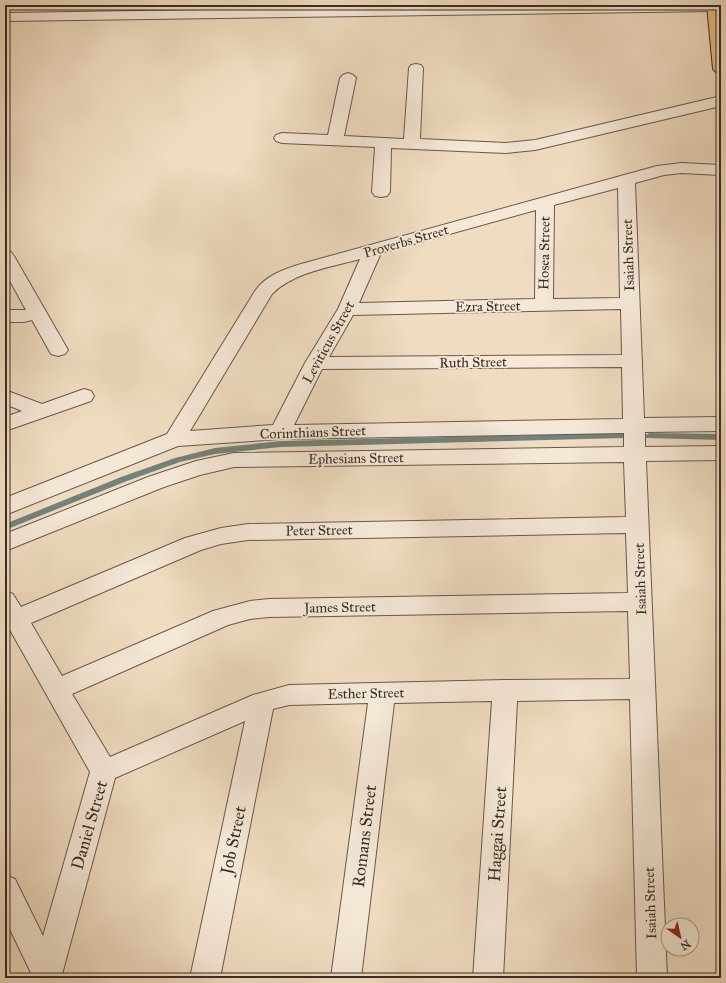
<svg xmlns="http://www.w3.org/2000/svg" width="726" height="983" font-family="'IM FELL Great Primer',serif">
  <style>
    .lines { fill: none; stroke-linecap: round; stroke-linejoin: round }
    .stream { fill: #73827c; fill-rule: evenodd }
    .minor-casing { stroke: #66594d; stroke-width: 2 }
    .tertiary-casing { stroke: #66594d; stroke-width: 2 }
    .primary-casing { stroke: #382d26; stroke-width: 2 }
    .minor { fill: #f5e8d7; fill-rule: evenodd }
    .tertiary { fill: #f5e8d7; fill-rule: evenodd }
    .primary { fill: #e8be80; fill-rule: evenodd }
    .labels { text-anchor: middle; stroke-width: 3.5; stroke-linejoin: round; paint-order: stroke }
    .street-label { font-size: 14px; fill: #382d26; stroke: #f5e8d7 }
    .near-street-label { font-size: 17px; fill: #382d26; stroke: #f5e8d7 }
  </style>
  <rect width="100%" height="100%" fill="#f0dcc1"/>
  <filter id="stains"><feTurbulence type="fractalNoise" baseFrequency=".005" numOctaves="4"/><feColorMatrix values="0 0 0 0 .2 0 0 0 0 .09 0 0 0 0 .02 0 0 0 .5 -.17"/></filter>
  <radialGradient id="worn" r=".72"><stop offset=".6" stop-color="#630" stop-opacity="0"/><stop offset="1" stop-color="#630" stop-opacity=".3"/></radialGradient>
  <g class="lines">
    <path class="stream" d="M621 433 625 436 624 438 281 447 215 454 180 462 127 481 5 530V524L121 477 175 458 215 448 281 441Z
      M649 433 721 434V440L646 438 645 436Z"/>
    <g class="minor-casing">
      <path id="minor" d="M416 64 421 65 423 68 420 139 506 143 535 140 721 96V106L535 150 506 153 391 148 390 192 387 196 381 197 375 196 372 192 375 147 282 143 276 141 274 138 276 135 282 133 328 135 340 78 343 75 348 73 353 75 356 78 344 136 404 139 409 68 411 65Z
        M681 163 721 165V175L681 173 664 175 635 183 644 418 721 417V431L645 432V447L721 446V460L646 461 667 978H637L630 699 517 701 503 978H473L492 701 394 703 361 978H331L368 703 289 705 273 709 220 978H190L245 721 115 778 61 978H31L32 975 5 919V875L15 879 43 936 90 772 5 621V591L13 594 21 607 185 538 221 528 248 524 626 517 624 462 234 467 200 475 164 487 5 551V534L148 477 196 461 234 453 624 447V433L280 439 178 446 5 515V498L167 434 255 291C265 276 284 269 301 264L657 166ZM618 188 620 298 553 299 554 205ZM536 210 535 299 359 303 381 253ZM360 259 338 309 305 363 273 425 190 431 272 294C294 272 331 267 360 259ZM621 309 622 355 329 357 353 315ZM622 367 623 419 294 425 322 369ZM626 533 628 593 269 599 250 601 213 611 62 676 31 623 201 550 221 544 248 540ZM628 611 630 679 505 680 289 685 253 695 110 757 72 694 228 625 250 619 269 617Z
        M5 251 11 252 14 256 68 350 65 354 58 356 51 354 32 320 24 322H5V310H26L5 272Z
        M84 389 91 391 94 396 91 401 5 431V417L22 411 5 404V390L42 404Z"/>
    </g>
    <g class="tertiary-casing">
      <path id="tertiary" d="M558 5H720L721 7 719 10 714 11 5 21V13Z"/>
    </g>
    <g class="primary-casing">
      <path id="primary" d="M707 5H721V74L716 72 713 69Z"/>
    </g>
    <use href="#minor" class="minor"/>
    <use href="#tertiary" class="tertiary"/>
    <use href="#primary" class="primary"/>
  </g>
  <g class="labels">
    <g class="street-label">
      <text transform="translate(406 241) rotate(-16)" y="5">Proverbs Street</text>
      <text transform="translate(544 253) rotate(-89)" y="5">Hosea Street</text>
      <text transform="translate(628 255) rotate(-92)" y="5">Isaiah Street</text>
      <text transform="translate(488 306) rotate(-1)" y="5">Ezra Street</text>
      <text transform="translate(328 342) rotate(-61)" y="5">Leviticus Street</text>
      <text transform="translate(473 362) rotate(-1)" y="5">Ruth Street</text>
      <text transform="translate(313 432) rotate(-2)" y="5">Corinthians Street</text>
      <text transform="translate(356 458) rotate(-1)" y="5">Ephesians Street</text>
      <text transform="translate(319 530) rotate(-1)" y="5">Peter Street</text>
      <text transform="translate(640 579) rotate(-92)" y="5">Isaiah Street</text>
      <text transform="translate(340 607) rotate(-1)" y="5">James Street</text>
      <text transform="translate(366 693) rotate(-1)" y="5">Esther Street</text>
      <text transform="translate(650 903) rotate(-92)" y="5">Isaiah Street</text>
    </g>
    <g class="near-street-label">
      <text transform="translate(89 825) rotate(-74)" y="6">Daniel Street</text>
      <text transform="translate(497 834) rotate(-86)" y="6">Haggai Street</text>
      <text transform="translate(364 836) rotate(-83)" y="6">Romans Street</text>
      <text transform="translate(233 840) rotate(-78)" y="6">Job Street</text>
    </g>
  </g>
  <rect width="726" height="983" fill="none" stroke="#f0dcc1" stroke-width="20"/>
  <rect x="6" y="6" width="714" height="971" fill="none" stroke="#382d26" stroke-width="2"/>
  <rect x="10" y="10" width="706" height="963" fill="none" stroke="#382d26"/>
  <g transform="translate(680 937) rotate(146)"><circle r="19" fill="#f5e8d7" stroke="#a99d90"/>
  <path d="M0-3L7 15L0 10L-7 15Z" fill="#8f2418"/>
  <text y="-6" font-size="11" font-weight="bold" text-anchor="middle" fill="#382d26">N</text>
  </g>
  <rect width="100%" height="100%" filter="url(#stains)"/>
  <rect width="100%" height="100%" fill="url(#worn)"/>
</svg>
